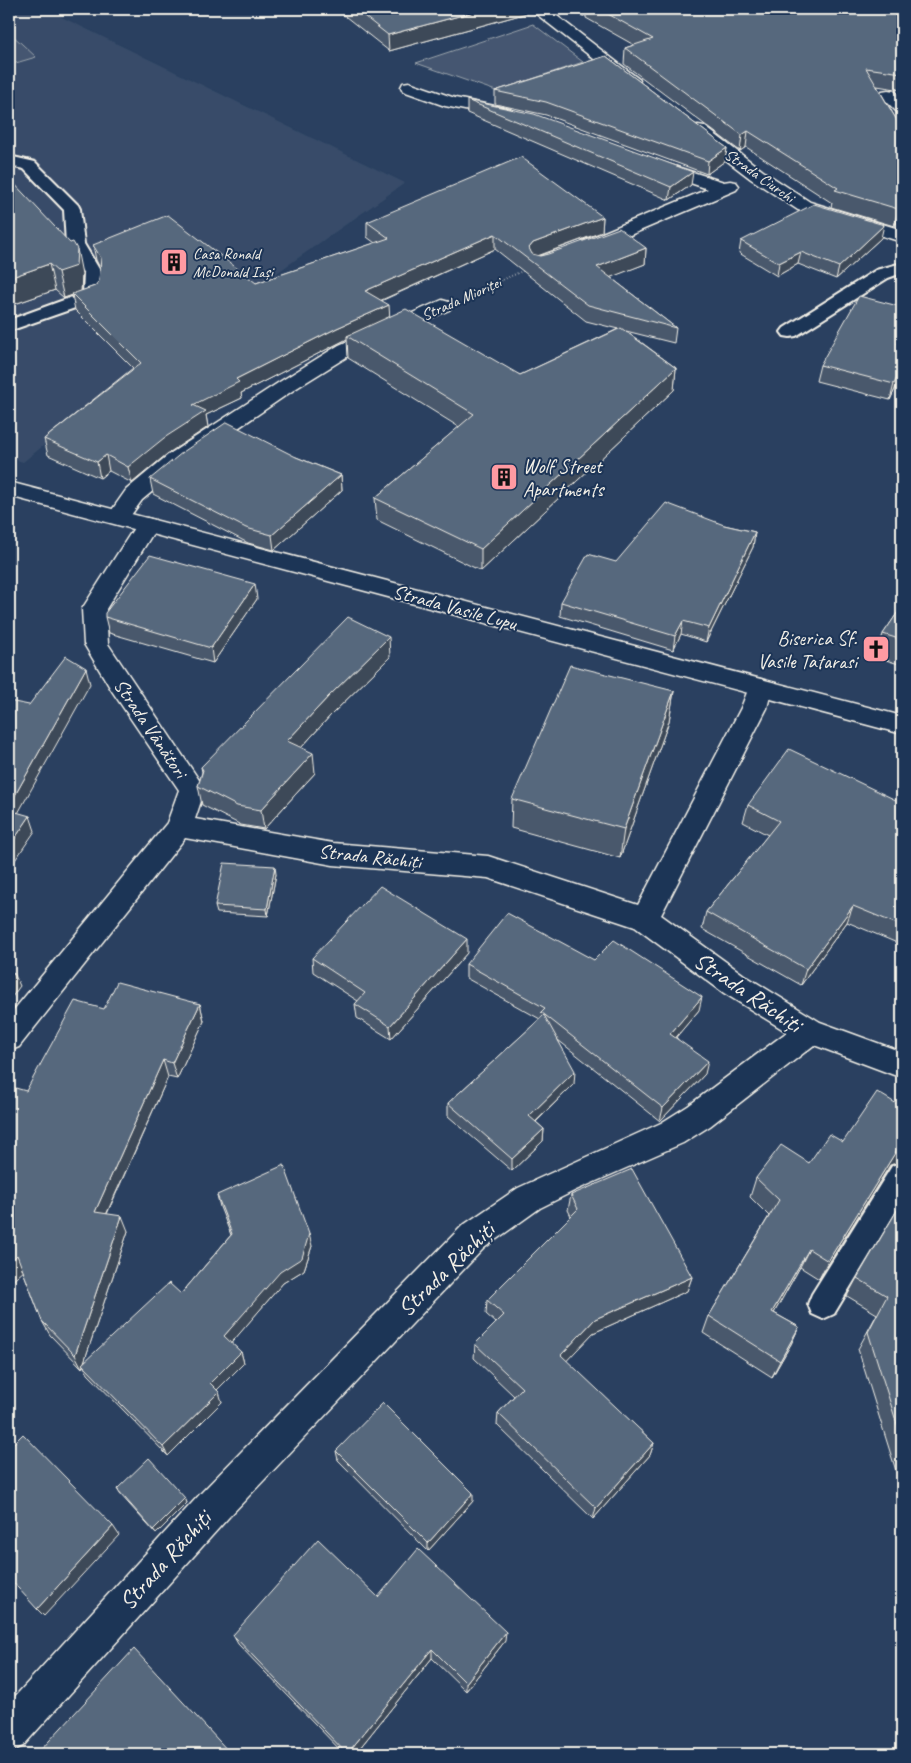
<svg xmlns="http://www.w3.org/2000/svg" width="911" height="1763" font-family="Caveat,sans-serif">
  <style>
    .built { fill: #374c69 }
    .green { fill: #445771; stroke: #9ca4ac }
    .lines { fill: none; stroke-linecap: round; stroke-linejoin: round }
    .service-casing { stroke: #f4f1e8; stroke-width: 4 }
    .minor-casing { stroke: #f4f1e8; stroke-width: 3 }
    .secondary-casing { stroke: #f4f1e8; stroke-width: 3 }
    .path { stroke: #f4f1e8; stroke-width: 2; stroke-dasharray: 0.5 2.5; stroke-linecap: butt }
    .service { fill: #1d3557; fill-rule: evenodd }
    .minor { fill: #1d3557; fill-rule: evenodd }
    .secondary { fill: #1d3557; fill-rule: evenodd }
    .wall { fill: #4a596c; stroke: #f4f1e8; fill-rule: evenodd }
    .shaded-wall { fill: #3c4858; stroke: #f4f1e8 }
    .building { fill: #56677d; stroke: #f4f1e8 }
    .labels { text-anchor: middle; stroke-width: 4; stroke-linejoin: round; paint-order: stroke }
    .far-street-label { font-size: 16px; fill: #f4f1e8; stroke: #1d3557 }
    .far-poi-label { font-size: 16px; fill: #f4f1e8; stroke: #1d3557; text-anchor: start }
    .poi-label { font-size: 20px; fill: #f4f1e8; stroke: #1d3557; text-anchor: start }
    .street-label { font-size: 20px; fill: #f4f1e8; stroke: #1d3557 }
    .near-street-label { font-size: 24px; fill: #f4f1e8; stroke: #1d3557 }
  </style>
  <rect width="100%" height="100%" fill="#2a4060"/>
  <filter id="ink" filterUnits="userSpaceOnUse"><feTurbulence type="fractalNoise" baseFrequency=".02" numOctaves="2"/><feDisplacementMap in="SourceGraphic" scale="10" xChannelSelector="R" yChannelSelector="G"/><feConvolveMatrix kernelMatrix="1 2 1 2 8 2 1 2 1" color-interpolation-filters="sRGB"/></filter>
  <g filter="url(#ink)">
    <path class="built" d="M9 9H45L405 183 137 371 23 462 9 458Z"/>
    <path class="green" d="M533 24 583 62 496 91 416 63Z
      M9 32 36 57 9 65Z"/>
    <g class="lines">
      <g class="service-casing">
        <path id="service" d="M9 156 35 162 78 205 80 209 84 244 102 274 101 296 98 300 9 331V320L83 293 84 274 66 244 64 210 24 169 9 166Z
          M902 263V273L888 278 796 336 790 337 784 336 781 332 784 328 876 270Z
          M902 1162V1201L834 1314 823 1319 812 1314 808 1304 812 1294 892 1166Z"/>
      </g>
      <g class="minor-casing">
        <path id="minor" d="M530 9H548L640 80 638 84H626Z
          M409 82 455 98 510 109 513 113 510 117 504 118 445 106 403 91 401 87 403 83Z
          M888 90 894 91 902 98V112L896 111 880 95 882 91Z
          M698 125 704 126 763 171 810 202 902 230V242L798 210 751 179 692 134 689 130 692 126Z
          M658 161 724 182 730 181 736 182 739 186 736 190 597 249 590 251 583 249 581 245 583 241 708 189 652 170 649 166 652 162Z
          M442 300 449 302 452 306 449 310 353 353 295 389 184 465 142 500 126 522 118 524 110 522 107 517 126 490 168 455 281 381 339 345Z
          M147 518 155 520 158 525 106 609 108 644 205 789 195 819 333 843 488 856 638 905 741 708 751 682 760 679 769 682 772 688 767 708 661 915 744 975 820 1022 902 1052V1078L814 1045 710 1126 683 1143 576 1190 540 1208 484 1248 228 1518 23 1746 9 1752V1703L202 1492 462 1226 518 1188 661 1123 688 1106 787 1032 724 993 635 927 488 878 333 865 185 838 19 1047 9 1051V1016L167 823 179 790 112 691 84 644 82 609 139 520Z"/>
      </g>
      <g class="secondary-casing">
        <path id="secondary" d="M9 482 902 716V734L9 496Z"/>
      </g>
      <path class="path" d="M473 293 527 269"/>
      <use href="#service" class="service"/>
      <use href="#minor" class="minor"/>
      <use href="#secondary" class="secondary"/>
    </g>
    <path class="wall" d="M336 9H531V12L389 51Z
      M570 9H902V90L877 86 902 129V224L896 223 894 226 831 207 832 203 746 147 740 151 624 64 625 48 634 45 586 18V15L583 16Z
      M606 56 727 148 725 161 707 174 546 115 495 104V91Z
      M467 100 691 185 669 200 467 113Z
      M9 178 82 274 81 291 95 286 99 281 100 268 96 260 93 245 256 283 375 243 367 237V222L603 217 602 232 539 256 646 248 645 264 610 277 676 328 674 343 626 331 676 368 674 390 481 571 377 520 375 498 459 427 348 358 347 339 241 393 242 398 206 415 208 427 167 454 132 483 109 471 100 478 48 455 44 439 133 368 75 310 72 295 64 298 55 290 9 306ZM495 249 586 321 618 329 520 375 389 317 381 301Z
      M881 238 836 279 798 264 777 276 739 253 741 241Z
      M820 365 902 374 890 400 816 381Z
      M296 457 341 475 342 490 274 550 248 543 153 494 150 479Z
      M724 525 755 532 753 547 706 642 681 634 673 650 560 616 561 602 616 562Z
      M257 599 213 663 109 633 105 617Z
      M902 606V665L876 657 883 634Z
      M390 657 330 716 301 748 315 773 264 829 241 825 202 805 198 786 202 772 201 767Z
      M674 691 669 721 620 858 511 828 512 799Z
      M902 803V945L847 922 801 985 702 929 706 912 768 835 743 822 748 805Z
      M276 874 268 916 217 913 215 906Z
      M467 953 391 1039 357 1018 355 1004 358 1001 313 972 312 958Z
      M594 960 699 1010 676 1037 705 1074 660 1121 558 1040 574 1084 536 1122 544 1129 543 1141 512 1171 448 1116V1103L540 1019 466 978V964Z
      M200 1004 204 1021 177 1079 168 1077 107 1214 128 1231 84 1362 181 1294 231 1235 220 1207 217 1195 312 1246 304 1270 283 1283 231 1343 241 1352 244 1363 217 1390 222 1402 168 1456 88 1374 83 1365 82 1368 50 1335 42 1321 23 1271 26 1091 104 1009Z
      M843 1142 890 1165 819 1279 800 1267 774 1313 799 1327 791 1344 772 1377 703 1333 709 1316 769 1216 750 1197 756 1178 809 1163Z
      M571 1195 692 1277 687 1291 593 1333 566 1361 654 1443 650 1455 593 1519 497 1425 498 1413 514 1396 474 1358 475 1344 496 1323 486 1314 487 1300 571 1216 568 1210Z
      M902 1202V1490L858 1349 877 1314 847 1296 857 1278Z
      M336 1451 473 1501 428 1551 338 1460Z
      M117 1489 185 1498 187 1503 156 1534 120 1494Z
      M378 1597 505 1641 466 1691 432 1658 355 1754H344L238 1644 233 1635Z"/>
    <path class="shaded-wall" d="M485 9H531V12L389 51 388 35Z
      M583 9H586V15L583 16Z
      M748 131 746 147 740 151 742 135Z
      M727 148 725 161 707 174 708 161Z
      M693 172 691 185 669 200 671 187Z
      M900 207 896 223 894 226 898 209Z
      M603 217 602 232 532 258 529 248 533 243Z
      M884 225 881 238 836 279 839 267Z
      M495 234V249L366 307 365 291Z
      M646 248 645 264 596 283 597 267Z
      M77 249 82 274 81 292 64 298 58 272Z
      M801 252 798 264 777 276 779 263Z
      M49 264 55 290 9 306V278Z
      M389 305 390 321 347 336V339L241 393 242 398 206 415 208 427 167 454 132 483 128 467 193 405 236 379 337 328Z
      M902 333V341L893 359 897 344Z
      M902 367V374L890 400 894 384Z
      M676 368 674 390 481 571V549Z
      M106 455 109 471 100 478 97 462Z
      M341 475 342 490 274 550 272 535Z
      M755 532 753 547 706 642 709 628Z
      M255 584 257 599 213 663 211 648Z
      M683 621 681 634 673 650 675 636Z
      M389 637 390 657 330 716 290 760 287 741 328 697Z
      M86 668 90 684 12 824 9 814V806Z
      M674 691 669 721 620 858 624 829Z
      M313 753 315 773 264 829 261 810Z
      M30 816 35 831 9 869V847Z
      M275 866 276 874 268 916 267 909Z
      M853 906 847 922 801 985 806 969Z
      M467 939V953L391 1039 390 1026Z
      M14 973 20 986 9 1001V980Z
      M702 997 699 1010 668 1047 670 1034Z
      M200 1004 204 1021 177 1079 172 1063Z
      M163 1060 168 1077 101 1226 95 1212Z
      M708 1061 705 1074 660 1121 663 1108Z
      M575 1071 574 1084 528 1129 529 1116Z
      M544 1129 543 1141 512 1171V1159Z
      M900 1145H902V1161L890 1165 819 1279 828 1261Z
      M122 1216 128 1231 82 1368 75 1355Z
      M309 1234 312 1246 304 1270 283 1283 228 1347 224 1336Z
      M809 1249 800 1267 765 1329 772 1312Z
      M17 1255 25 1270 9 1284V1263Z
      M692 1277 687 1291 593 1333 559 1369 561 1355 595 1319Z
      M799 1327 791 1344 772 1377 780 1361Z
      M241 1352 244 1363 214 1393 210 1383Z
      M219 1392 222 1402 168 1456 163 1447Z
      M654 1443 650 1455 593 1519 596 1508Z
      M473 1493V1501L428 1551V1543Z
      M185 1498 187 1503 156 1534 153 1530Z
      M113 1526 119 1535 44 1616 37 1609Z
      M506 1632 505 1641 466 1691V1683Z
      M432 1649V1658L355 1754H347Z"/>
    <path class="building" d="M355 9H485L388 35Z
      M599 9H902V73L866 68 902 129V207H900L898 209 835 190 838 188 748 131 742 135 625 48 653 39Z
      M606 56 727 148 708 161 546 102 495 91Z
      M467 100 534 114 693 172 671 187Z
      M521 157 603 217 533 243 529 248 532 254 540 256 548 254 619 228 646 248 597 267 676 328 588 305 495 234 365 291 389 305 337 328 236 379 239 382 193 405 206 411 164 438 128 467 106 455 97 462 44 439 141 363 72 294 95 286 99 281 101 258 93 245 168 215 256 283 389 238 367 222Z
      M9 178 70 243 73 242 77 249 76 266 58 272 49 264 9 278Z
      M814 204 884 225 839 267 801 252 779 263 741 241Z
      M859 296 902 307V333L897 344 902 345V367L894 384 820 365Z
      M406 309 520 375 621 328 676 368 481 549 375 498 474 414 347 336Z
      M227 422 296 457 341 475 272 535 246 528 150 479 183 452Z
      M666 503 724 525 755 532 709 628 683 621 675 636 561 602 588 554 616 562Z
      M150 555 255 584 211 648 105 617V613Z
      M902 606V640L883 634Z
      M348 617 389 637 328 697 287 741 313 753 261 810 237 806 198 786 203 770 201 767Z
      M66 656 86 668 9 806V701L29 705Z
      M570 665 674 691 624 829 512 799Z
      M789 749 902 803V926L853 906 806 969 706 912 779 821 748 805Z
      M9 810 30 816 9 847Z
      M224 863 275 866 267 909 215 906Z
      M380 886 467 939 390 1026 355 1004 365 993 312 958Z
      M507 913 594 960 614 940 702 997 670 1034 708 1061 663 1108 541 1012 545 1008 466 964Z
      M9 970 14 973 9 980Z
      M117 982 200 1004 172 1063 163 1060 95 1212 122 1216 75 1355 42 1321 17 1255 9 1263V1094L12 1087 26 1091 75 1001 104 1009Z
      M544 1015 575 1071 529 1116 544 1129 512 1159 448 1103Z
      M877 1092 902 1107V1145H900L828 1261 809 1249 772 1312 799 1327 780 1361 709 1316 779 1200 756 1178 781 1145 809 1163 829 1134 843 1142Z
      M284 1165 309 1234 302 1258 280 1272 224 1336 241 1352 210 1383 219 1392 163 1447 82 1364 169 1283 181 1294 232 1234 217 1195Z
      M632 1169 692 1277 595 1319 561 1355 654 1443 596 1508 498 1413 522 1388 475 1344 504 1315 487 1300 578 1209 571 1195Z
      M902 1202V1440L868 1332 887 1296 857 1278Z
      M383 1403 473 1493 428 1543 336 1451Z
      M23 1434 113 1526 37 1609 9 1578V1448Z
      M149 1458 185 1498 153 1530 117 1489Z
      M318 1539 378 1597 418 1549 506 1632 466 1683 432 1649 347 1754 233 1635Z
      M134 1649 231 1754H37Z"/>
  </g>
  <defs>
    <g id="building-square" transform="scale(1.4375)"><rect x="-9" y="-9" width="18" height="18" rx="4" fill="#ff9aa2" stroke="#1d3557"/><path d="M-4-6H4V6H1V3H-1V6H-4ZM-2.5-4.3h1.7v1.8h-1.7ZM.8-4.3h1.7v1.8H.8ZM-2.5-1h1.7V.8h-1.7ZM.8-1h1.7V.8H.8Z" fill="#111"/></g>
    <g id="church-square" transform="scale(1.4375)"><rect x="-9" y="-9" width="18" height="18" rx="4" fill="#ff9aa2" stroke="#1d3557"/><path d="M-1.2-6h2.4v3.5h3.3v2.4h-3.3V6h-2.4V-.1h-3.3v-2.4h3.3Z" fill="#111"/></g>
  </defs>
  <g fill-rule="evenodd">
    <use href="#building-square" x="174" y="262"/>
    <use href="#building-square" x="504" y="477"/>
    <use href="#church-square" x="876" y="649"/>
  </g>
  <g class="labels">
    <g class="far-street-label">
      <text transform="translate(760 175) rotate(35)" y="6">Strada Ciurchi</text>
      <text transform="translate(461 298) rotate(-24)" y="6">Strada Mioriței</text>
    </g>
    <g class="far-poi-label">
      <text x="193" y="259">Casa Ronald<tspan x="193" dy="18">McDonald Iași</tspan></text>
    </g>
    <g class="poi-label">
      <text x="523" y="473">Wolf Street<tspan x="523" dy="23">Apartments</tspan></text>
      <text x="857" y="645" text-anchor="end">Biserica Sf.<tspan x="857" dy="23">Vasile Tatarasi</tspan></text>
    </g>
    <g class="street-label">
      <text transform="translate(455 607) rotate(15)" y="7">Strada Vasile Lupu</text>
      <text transform="translate(151 728) rotate(56)" y="7">Strada Vânători</text>
      <text transform="translate(370 856) rotate(6)" y="7">Strada Răchiți</text>
    </g>
    <g class="near-street-label">
      <text transform="translate(748 992) rotate(34)" y="8">Strada Răchiți</text>
      <text transform="translate(446 1269) rotate(-44)" y="8">Strada Răchiți</text>
      <text transform="translate(165 1560) rotate(-48)" y="8">Strada Răchiți</text>
    </g>
  </g>
  <rect width="911" height="1763" fill="none" stroke="#1d3557" stroke-width="30"/>
  <rect x="15" y="15" width="881" height="1733" fill="none" stroke="#f4f1e8" stroke-width="2" filter="url(#ink)"/>
</svg>
